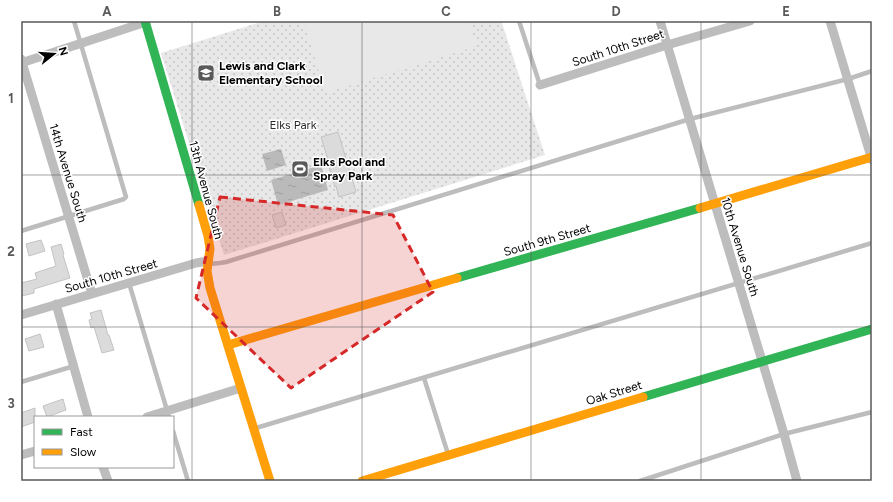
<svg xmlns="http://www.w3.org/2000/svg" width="893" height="502" font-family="Figtree,sans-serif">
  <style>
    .park { fill: url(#park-dots) }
    .pitch { fill: #e8e8e8 }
    .water { fill: url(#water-ripples) }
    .building { fill: #dbdbdb; stroke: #c3c3c3 }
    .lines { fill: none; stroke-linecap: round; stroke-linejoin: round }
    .lane { stroke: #bdbdbd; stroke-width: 4.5 }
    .street { stroke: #bdbdbd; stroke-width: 9 }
    .fast { stroke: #30b455; stroke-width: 9 }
    .slow { stroke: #ff9f0a; stroke-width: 9 }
    .marked { fill: #d62828; fill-opacity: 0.2; stroke: #d62828; stroke-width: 3; stroke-dasharray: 8 5; stroke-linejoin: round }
    .grid { fill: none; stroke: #595959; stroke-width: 1; stroke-opacity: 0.55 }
    .labels { text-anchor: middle; stroke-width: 3; stroke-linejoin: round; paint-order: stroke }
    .street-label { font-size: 12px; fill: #000; stroke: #fff }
    .poi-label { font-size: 12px; font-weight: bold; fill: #000; stroke: #fff; text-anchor: start }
    .park-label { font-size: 12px; fill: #2c2c2c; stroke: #fff }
    .neatline { fill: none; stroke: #595959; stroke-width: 1.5 }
    .grid-label { font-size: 13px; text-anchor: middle; font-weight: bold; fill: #595959 }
  </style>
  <defs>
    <pattern id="park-dots" width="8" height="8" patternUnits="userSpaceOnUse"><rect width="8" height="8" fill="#e8e8e8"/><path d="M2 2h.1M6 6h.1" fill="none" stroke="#c5c5c5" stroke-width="1.8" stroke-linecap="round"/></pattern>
    <pattern id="water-ripples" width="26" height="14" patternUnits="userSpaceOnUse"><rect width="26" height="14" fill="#bababa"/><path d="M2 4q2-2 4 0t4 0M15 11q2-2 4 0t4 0" fill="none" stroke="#9e9e9e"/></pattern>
  </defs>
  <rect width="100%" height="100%" fill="#fff"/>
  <path class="park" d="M264 21H503L502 23 545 155 224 255 161 53Z"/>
  <path class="pitch" d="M304 21H469L477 46 325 93Z"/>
  <path class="water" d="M281 149 286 165 267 171 262 154Z
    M321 165 328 190 278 205 271 180Z"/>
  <path class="building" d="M338 132 356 192 339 197 336 186 335 187 328 163H329L321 137Z
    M282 212 286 225 276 228 272 215Z
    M41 240 45 251 29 256 26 244Z
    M61 244 64 254 63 255 70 278 34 289V293L22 296 21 291V283L37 279 35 273 56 266 51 247Z
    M101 310 108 335H109L114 350 102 353 94 327 91 328 89 320 92 319 90 313Z
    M40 334 44 347 29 351 25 339Z
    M63 399 66 410 47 417 43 406Z
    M35 408V422L21 427V413Z"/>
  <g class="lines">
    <path class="lane" d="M519 21 540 85
      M21 231 124 199 126 197 74 21
      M209 264 220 263 226 262 690 119 848 79 872 71
      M129 283 169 417
      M424 378 448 454
      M21 382 74 366
      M256 428 872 243
      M173 431 188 481
      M640 481 784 434 872 412"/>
    <path class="street" d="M660 21 784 434 797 481
      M830 21 872 160
      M21 59 92 294
      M21 63 146 22
      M540 85 667 45 750 21
      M56 304 88 417
      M21 315 196 263 208 261
      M147 417 241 388
      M21 455 35 451
      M103 467 108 481"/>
    <path class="fast" d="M145 21 199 205
      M457 278 700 208
      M643 397 872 329"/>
    <path class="slow" d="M199 205 208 236 210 249 207 271 210 288 270 481
      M700 208 872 157
      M228 345 457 278
      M362 481 643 397"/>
  </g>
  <path class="marked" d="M220 197 393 215 433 292 291 388 196 298Z"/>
  <path class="grid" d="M192 21V481M362 21V481M531 21V481M701 21V481M21 175H872M21 327H872"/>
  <defs>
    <g id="school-square" transform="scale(0.9)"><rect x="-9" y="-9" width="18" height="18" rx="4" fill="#595959" stroke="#fff"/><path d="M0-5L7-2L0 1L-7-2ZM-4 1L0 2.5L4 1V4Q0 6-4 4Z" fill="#fff"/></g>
    <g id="stadium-square" transform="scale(0.9)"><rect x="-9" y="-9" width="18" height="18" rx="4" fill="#595959" stroke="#fff"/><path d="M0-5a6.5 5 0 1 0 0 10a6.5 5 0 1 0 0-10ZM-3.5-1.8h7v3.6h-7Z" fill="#fff"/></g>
  </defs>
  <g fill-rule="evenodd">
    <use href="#school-square" x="206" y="73"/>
    <use href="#stadium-square" x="300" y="169"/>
  </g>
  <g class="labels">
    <g class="street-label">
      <text transform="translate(618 48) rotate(-18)" y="4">South 10th Street</text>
      <text transform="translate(68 173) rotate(73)" y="4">14th Avenue South</text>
      <text transform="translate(206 190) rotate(75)" y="4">13th Avenue South</text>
      <text transform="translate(547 240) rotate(-16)" y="4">South 9th Street</text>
      <text transform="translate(740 247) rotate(73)" y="4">10th Avenue South</text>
      <text transform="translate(111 276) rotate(-16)" y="4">South 10th Street</text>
      <text transform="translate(614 393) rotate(-17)" y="4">Oak Street</text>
    </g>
    <g class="poi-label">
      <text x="219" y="70">Lewis and Clark<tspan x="219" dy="14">Elementary School</tspan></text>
      <text x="313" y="166">Elks Pool and<tspan x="313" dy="14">Spray Park</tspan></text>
    </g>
    <g class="park-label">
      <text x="293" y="129">Elks Park</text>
    </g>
  </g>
  <rect width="893" height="502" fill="none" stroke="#ffffff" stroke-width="44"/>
  <rect x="34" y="416" width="140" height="52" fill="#ffffff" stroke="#999999"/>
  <rect x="42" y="429" width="20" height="6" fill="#30b455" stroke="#999999"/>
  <text x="70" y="436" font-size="12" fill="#000000">Fast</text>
  <rect x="42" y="449" width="20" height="6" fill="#ff9f0a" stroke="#999999"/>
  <text x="70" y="456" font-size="12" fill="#000000">Slow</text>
  <g transform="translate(54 54) rotate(73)" stroke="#ffffff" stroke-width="3" paint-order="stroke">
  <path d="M0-3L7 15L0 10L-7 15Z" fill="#000000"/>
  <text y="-6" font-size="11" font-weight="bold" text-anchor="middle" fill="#000000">N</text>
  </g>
  <rect x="22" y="22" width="849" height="458" class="neatline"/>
  <g class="grid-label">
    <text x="107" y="16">A</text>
    <text x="277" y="16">B</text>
    <text x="446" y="16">C</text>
    <text x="616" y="16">D</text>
    <text x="786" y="16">E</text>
    <text x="11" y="103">1</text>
    <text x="11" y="256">2</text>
    <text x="11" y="408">3</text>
  </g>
</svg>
